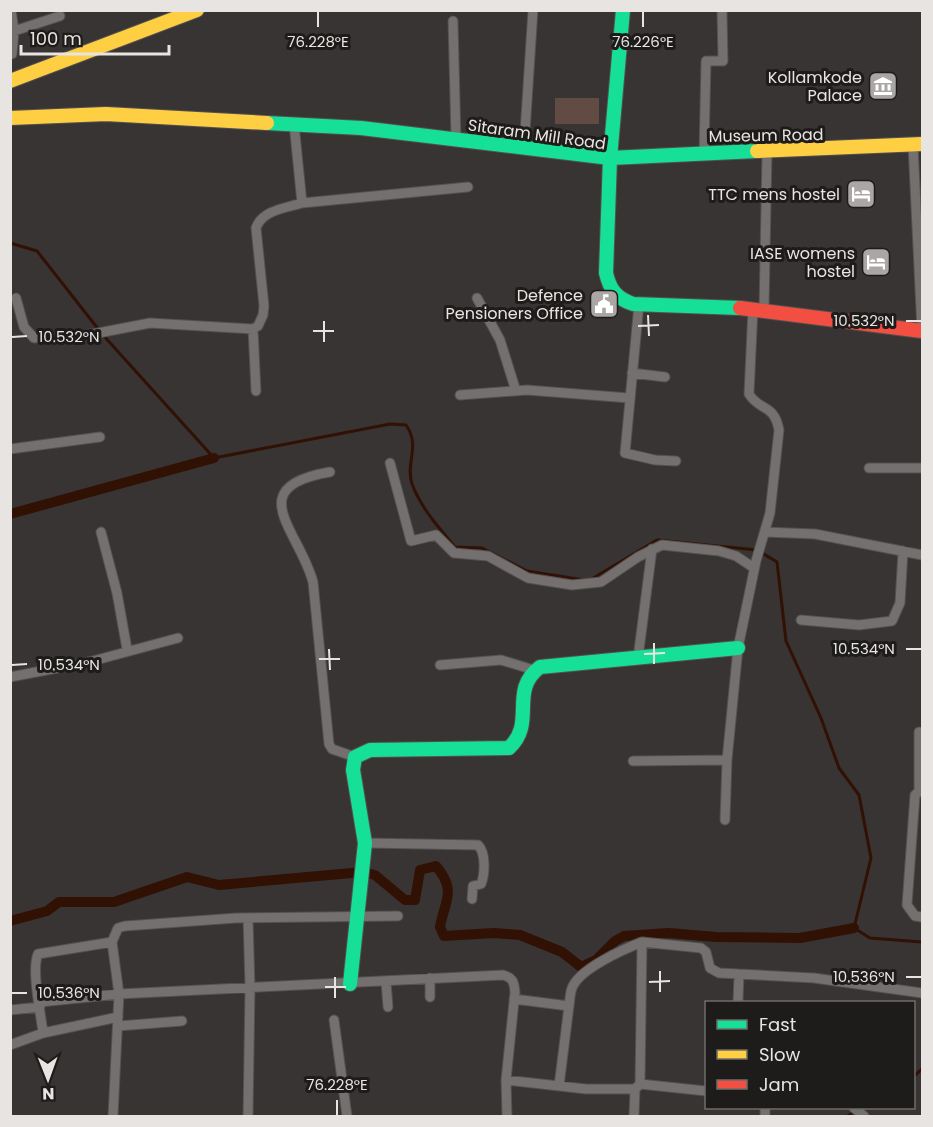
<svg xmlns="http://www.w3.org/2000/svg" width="933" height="1127" font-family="Poppins,sans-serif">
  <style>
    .green { fill: #624b42 }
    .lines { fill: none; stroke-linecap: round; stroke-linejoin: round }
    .stream { stroke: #321105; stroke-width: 3 }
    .canal { stroke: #321105; stroke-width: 10 }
    .street-casing { stroke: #53514f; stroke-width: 11 }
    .fast-casing { stroke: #53514f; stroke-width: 16 }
    .slow-casing { stroke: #53514f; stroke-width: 16 }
    .jam-casing { stroke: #53514f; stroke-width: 16 }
    .street { stroke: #73706f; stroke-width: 9 }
    .fast { stroke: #16e098; stroke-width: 14 }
    .slow { stroke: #ffcf43; stroke-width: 14 }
    .jam { stroke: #f24e42; stroke-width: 14 }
    .ticks { fill: none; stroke: #e8e4e2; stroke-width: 2 }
    .labels { text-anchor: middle; stroke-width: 6; stroke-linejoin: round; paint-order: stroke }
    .poi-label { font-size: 16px; fill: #e8e4e2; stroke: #1e1c1a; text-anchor: end }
    .street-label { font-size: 16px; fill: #e8e4e2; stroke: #1e1c1a }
    .ticks-label { font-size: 15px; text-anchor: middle; fill: #e8e4e2; stroke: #1e1c1a; stroke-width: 6; stroke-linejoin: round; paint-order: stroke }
  </style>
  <rect width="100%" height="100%" fill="#373433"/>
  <path class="green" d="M555 98H599V124H555Z"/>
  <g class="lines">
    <path class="stream" d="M10 243 37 251 99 330
      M103 335 214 458 390 424 406 425C421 446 405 463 412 484 421 508 439 528 455 547L482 548 527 571 584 580
      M590 580 657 540 757 550 777 562 786 641 821 718 839 768 859 795 871 858 854 928 870 938 922 942
      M914 1076 922 1069
      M848 1116 855 1111"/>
    <path class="canal" d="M10 514 214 458
      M10 921 47 911 59 902H114L187 877 219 885 363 872 375 875 405 900H415L420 870 436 866C457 891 445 899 440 927L444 936 494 933 520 935 562 952 581 967 596 960 615 941 624 936 669 933 716 937 800 938 854 928"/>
    <g class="street-casing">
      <path id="street" d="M11 10 14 31 12 54
        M453 21 456 139
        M14 31 60 16
        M913 145 922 331
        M524 147 533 10
        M704 152 706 61H723L722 10
        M302 203 468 187
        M16 298 24 327 34 338 93 334 150 323 253 329 258 326 263 315 264 306 256 228C262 210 286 208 302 203L294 124
        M477 298 500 340 516 391
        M639 304 625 453 655 460 676 461
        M764 309 767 153
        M253 329 256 391
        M632 373 665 377
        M460 395 527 390 629 398
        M10 449 100 437
        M390 463 411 541 436 535 454 553 488 556 528 578 572 585 601 582 638 557 662 545 719 551 736 556 754 568
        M869 468H922
        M330 472C241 487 299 530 313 582L329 744 332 749 355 757
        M101 532 117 593 127 649
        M765 532 815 534 922 555
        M801 620 859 625 892 621 900 603 903 551
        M638 658 652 549
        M440 665 501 660 534 670
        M10 677 89 662 178 638
        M919 732V790
        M633 761 727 760
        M922 789 915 795 907 905 915 916 922 917
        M725 820 727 760 738 648 756 561 770 513 779 430C774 403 760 412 749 394L753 308
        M365 843 478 845C486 853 485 874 481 884L473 886 472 899
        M248 918 250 987 248 1116
        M112 942 118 928 125 926 236 918 398 916
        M430 978V997
        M386 982 388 1007
        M514 999 569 1006C570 1000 570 993 572 988 579 969 624 949 642 942
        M40 1002 119 994 112 942 38 954C31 970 41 1014 43 1033
        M738 1002 739 974
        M10 1010 40 1007
        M334 1020 347 1116
        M118 1026 182 1021
        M10 1045 43 1033 118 1017
        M640 1084 642 942 701 948 706 952 710 968 719 973 814 978 922 993
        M559 1086 569 1006
        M854 1108 864 1116
        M113 1116 119 994 503 975C513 978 514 982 515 992L506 1080
        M507 1116 506 1080 586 1089H635
        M634 1116 635 1089 640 1084 706 1091
        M765 1116V1108"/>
    </g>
    <g class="fast-casing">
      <path id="fast" d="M623 10 610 158 606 273C610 290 616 298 633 304L740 308
        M267 123 361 128 610 158 757 151
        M350 984 365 843 353 770 355 757 370 750 509 748C537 722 508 691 540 667L738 648"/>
    </g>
    <g class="slow-casing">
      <path id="slow" d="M10 81 197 10
        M10 118 106 114 267 123
        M757 151 922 144"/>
    </g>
    <g class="jam-casing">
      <path id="jam" d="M740 308 922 331"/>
    </g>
    <use href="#street" class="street"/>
    <use href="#fast" class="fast"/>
    <use href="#slow" class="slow"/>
    <use href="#jam" class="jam"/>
  </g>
  <path class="ticks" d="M318 12V27M643 12V27M648 315 649 336M324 321V342M906 321H921M638 326 659 325M313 331H334M12 337 27 336M654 643V664M329 649 330 670M906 649H921M644 654 665 653M319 659H340M12 665 27 664M660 971V992M335 977V998M906 977H921M649 982 670 981M325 987H346M12 993H27M337 1100V1115"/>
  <defs>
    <g id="museum-square" transform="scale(1.5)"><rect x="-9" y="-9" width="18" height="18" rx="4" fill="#aaa6a5" stroke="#1e1c1a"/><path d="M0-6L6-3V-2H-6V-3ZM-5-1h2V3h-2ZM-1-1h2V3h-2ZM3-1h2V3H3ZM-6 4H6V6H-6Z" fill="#fff"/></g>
    <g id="hotel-square" transform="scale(1.5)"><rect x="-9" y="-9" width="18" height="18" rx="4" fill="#aaa6a5" stroke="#1e1c1a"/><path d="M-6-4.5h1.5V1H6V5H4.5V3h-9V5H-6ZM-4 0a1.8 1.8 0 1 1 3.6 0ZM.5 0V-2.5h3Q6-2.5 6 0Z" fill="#fff"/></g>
    <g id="civic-square" transform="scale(1.5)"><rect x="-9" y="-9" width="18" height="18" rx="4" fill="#aaa6a5" stroke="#1e1c1a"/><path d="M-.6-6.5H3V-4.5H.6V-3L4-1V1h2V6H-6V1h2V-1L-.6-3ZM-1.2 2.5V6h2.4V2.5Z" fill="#fff"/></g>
  </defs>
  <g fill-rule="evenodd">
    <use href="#museum-square" x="883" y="86"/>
    <use href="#hotel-square" x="861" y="194"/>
    <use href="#hotel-square" x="876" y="262"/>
    <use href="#civic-square" x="604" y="304"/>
  </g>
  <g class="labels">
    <g class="poi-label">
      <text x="862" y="83">Kollamkode<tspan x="862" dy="18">Palace</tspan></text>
      <text x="840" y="200">TTC mens hostel</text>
      <text x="855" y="259">IASE womens<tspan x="855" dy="18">hostel</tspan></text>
      <text x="583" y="301">Defence<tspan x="583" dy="18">Pensioners Office</tspan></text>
    </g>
    <g class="street-label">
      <text transform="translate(537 134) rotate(8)" y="6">Sitaram Mill Road</text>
      <text transform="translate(766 135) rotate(-1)" y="6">Museum Road</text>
    </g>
  </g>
  <g class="ticks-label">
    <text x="318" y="47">76.228°E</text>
    <text x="643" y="47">76.226°E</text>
    <text x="864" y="326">10.532°N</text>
    <text x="69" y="342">10.532°N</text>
    <text x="864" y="654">10.534°N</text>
    <text x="69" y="670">10.534°N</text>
    <text x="864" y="982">10.536°N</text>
    <text x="69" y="998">10.536°N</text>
    <text x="337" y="1090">76.228°E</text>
  </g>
  <rect width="933" height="1127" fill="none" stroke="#e8e4e2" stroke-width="24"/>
  <rect x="705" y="1001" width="210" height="108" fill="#1e1c1a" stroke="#6f6c6a" stroke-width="1.5"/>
  <rect x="717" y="1020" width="30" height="9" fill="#16e098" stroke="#6f6c6a" stroke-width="1.5"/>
  <text x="759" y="1031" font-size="18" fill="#e8e4e2">Fast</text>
  <rect x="717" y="1050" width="30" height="9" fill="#ffcf43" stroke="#6f6c6a" stroke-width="1.5"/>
  <text x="759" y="1061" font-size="18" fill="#e8e4e2">Slow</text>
  <rect x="717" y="1080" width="30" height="9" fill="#f24e42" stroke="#6f6c6a" stroke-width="1.5"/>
  <text x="759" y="1091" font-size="18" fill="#e8e4e2">Jam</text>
  <g transform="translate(48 1079) rotate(179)" stroke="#1e1c1a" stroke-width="4.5" paint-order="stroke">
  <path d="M0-4.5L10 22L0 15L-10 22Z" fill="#e8e4e2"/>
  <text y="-9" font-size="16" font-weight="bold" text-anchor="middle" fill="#e8e4e2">N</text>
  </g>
  <path d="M21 45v9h148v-9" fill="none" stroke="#e8e4e2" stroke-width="3"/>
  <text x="30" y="45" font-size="18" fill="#e8e4e2" stroke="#1e1c1a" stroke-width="4.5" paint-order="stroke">100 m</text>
</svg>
